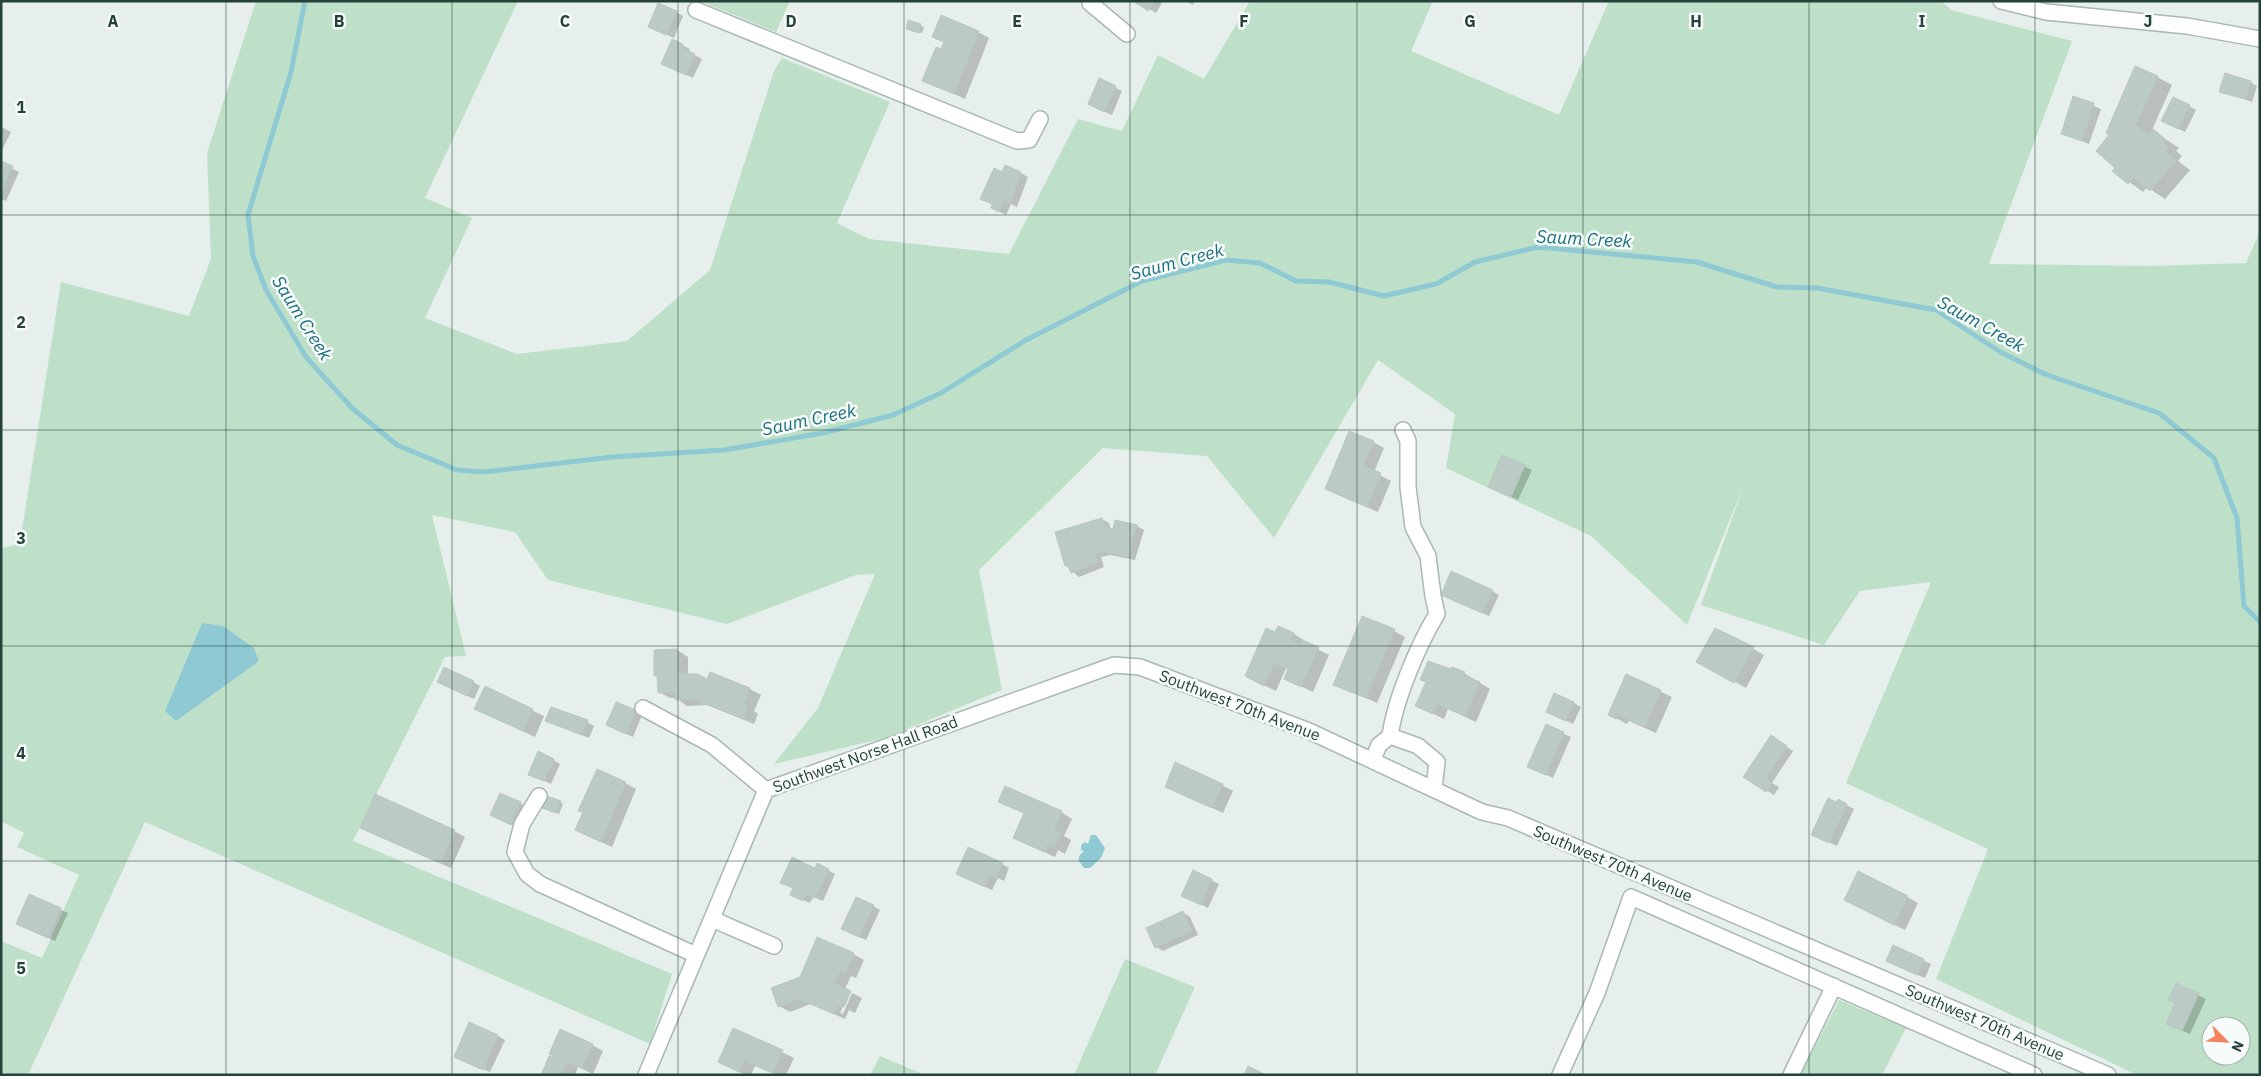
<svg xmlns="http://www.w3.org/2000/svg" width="2261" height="1076" font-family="'IBM Plex Sans',sans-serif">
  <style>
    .green { fill: #bfe0c8; fill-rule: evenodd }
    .water { fill: #8ec9d4 }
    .shadow { fill: #0003 }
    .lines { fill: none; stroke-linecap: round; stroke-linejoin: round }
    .stream { stroke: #8ec9d4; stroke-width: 5 }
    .building { fill: #bbcac4; stroke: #b8c9c2 }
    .minor-casing { stroke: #a8b8b2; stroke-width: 18 }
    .minor { stroke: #fff; stroke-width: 15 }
    .grid { fill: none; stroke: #24423a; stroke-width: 1; stroke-opacity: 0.55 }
    .labels { text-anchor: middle; stroke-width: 5; stroke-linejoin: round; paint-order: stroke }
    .street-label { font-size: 16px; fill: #24423a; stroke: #f7fbf9 }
    .water-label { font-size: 18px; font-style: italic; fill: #1c6f80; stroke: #f7fbf9 }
    .grid-label { font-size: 16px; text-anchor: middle; font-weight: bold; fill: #24423a; stroke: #f7fbf9; stroke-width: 5; stroke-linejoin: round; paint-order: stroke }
  </style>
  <rect width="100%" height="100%" fill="#e6efeb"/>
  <path class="green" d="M256 1H518L425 198 472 218 425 318 517 354 627 341 710 270 774 71 782 58 890 102 837 223 869 239 1009 254 1078 119 1122 131 1158 55 1204 79 1250 1H1433L1411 51 1559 115 1609 1H1941L1951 10 2072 41 1989 264 2151 266 2246 263 2260 231V1075H2137L1936 979 1988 849 1846 783 1931 582 1860 591 1824 645 1701 605 1744 485 1687 625 1591 536 1446 468 1455 414 1378 360 1274 538 1207 456 1103 448 979 570 1002 690 885 738 774 764 818 708 875 574 856 575 727 624 548 580 515 532 432 515 466 656 445 657 353 841 672 974 650 1044 145 822 28 1075H1V941L42 958 79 875 17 847 24 833 1 821V549L20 543 61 282 189 316 211 259 207 153ZM2211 1026H2241V1056H2211Z
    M700 1H790L776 32Z
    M1125 959 1195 987 1155 1075H1074Z
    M1839 1000 1906 1028 1882 1075H1800Z
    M880 1056 925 1075H870Z"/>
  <path class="water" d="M202 623 223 626 254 648 259 661 176 721 165 711Z
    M1091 835H1096L1105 848 1101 858 1090 868H1084L1079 861V856L1084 851 1081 850V845L1085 842 1088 844Z"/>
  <path class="shadow" d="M1135 1H1163L1156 13Z
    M1186 1H1194L1193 5Z
    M676 12 683 16 674 38 656 30Z
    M909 22 924 27 922 33 910 30Z
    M978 32 989 38 965 99 924 80 945 43 934 37Z
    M673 41 690 49 689 52 702 59 693 78 670 67Z
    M2157 77 2172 85 2152 130 2179 148 2176 151 2182 156 2178 161 2190 170 2165 199 2147 187 2143 192 2114 171Z
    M1100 80 1122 91 1112 115 1096 108Z
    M2250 82 2257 86 2252 102 2221 91Z
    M2074 98 2101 109 2089 144 2062 133Z
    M2189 106 2196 110 2185 132 2169 124Z
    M1 127 11 132 2 150H1Z
    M1 163 19 172 6 201 1 199Z
    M1021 173 1028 177 1017 207 1011 204 1006 215 992 208 1002 174Z
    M1373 442 1384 448 1374 472 1391 481 1378 512 1326 489Z
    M1503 456 1532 470 1518 500 1496 490Z
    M1102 519 1109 523 1111 530 1114 531 1116 521 1137 526 1144 530 1135 560 1110 555 1101 557 1104 567 1079 577 1066 566Z
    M1492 591 1499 595 1489 616 1449 598Z
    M1394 631 1405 637 1377 703 1335 684Z
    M1725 633 1764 655 1746 688 1698 661Z
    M1294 634 1304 640V642L1329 655 1313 692 1286 679 1289 670 1286 668 1276 691 1257 682Z
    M677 650 688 657V675L750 689 761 695 754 711 758 714 754 724 708 705 687 706 676 698H670L659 692 658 677 656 675Z
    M1451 671 1464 673 1490 689 1476 722 1448 709 1444 719 1417 706 1427 683 1422 680Z
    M1626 676 1672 697 1656 733 1629 721 1627 724 1610 715Z
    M473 682 480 686 474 699 446 686Z
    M485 688 544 716 535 737 476 709Z
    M1574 703 1581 707 1573 724 1547 712Z
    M635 711 642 715 633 737 607 725Z
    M547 721 587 722 594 726 589 738Z
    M1546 726 1571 737 1553 778 1529 767Z
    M1778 741 1793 751 1772 783 1779 787 1774 795 1744 776Z
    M553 760 560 764 551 784 537 778Z
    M625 783 636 789 612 847 576 830Z
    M1222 785 1233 791 1223 813 1166 786Z
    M501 794 528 807 518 828 499 819Z
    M1000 801 1061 812 1072 819 1064 836 1071 840 1065 854 1058 850 1055 857 1014 838 1025 814Z
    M1838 801 1854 809 1837 846 1819 838Z
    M560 802 563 804 559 814 547 810Z
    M454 831 465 837 451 868 373 834Z
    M1002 864 1009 868 1004 881 998 878 992 890 965 878Z
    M815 869 828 870 835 874 823 901 813 897 810 903 798 898 794 888Z
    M1194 872 1219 884 1208 908 1189 898Z
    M30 895 68 913 55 941 17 924Z
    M1907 897 1918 903 1905 930 1856 906Z
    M873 906 880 910 866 940 850 933Z
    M1183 913 1190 917 1198 935 1163 951 1156 947Z
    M1893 947 1931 964 1925 978 1894 965Z
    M853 954 864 960 856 978 851 976 845 989 850 991 840 1013 843 1014 852 993 862 998 855 1013 849 1010 845 1019 811 1004 790 1012 779 1006 801 978Z
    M2176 985 2206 999 2190 1034 2175 1028Z
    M734 1029 794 1058 786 1075H776L755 1066 751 1075H746L730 1068Z
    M498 1036 505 1040 490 1072 462 1060Z
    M592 1045 603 1051 593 1074 578 1067 575 1075H542L560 1059 550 1053Z"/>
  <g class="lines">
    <path class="stream" d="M305 1 291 72 248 215 253 256 266 290 306 357 352 408 397 445 457 470 484 472 612 457 724 450 823 433 893 415 941 393 1026 340 1142 281 1226 260 1260 263 1296 281 1329 282 1384 296 1436 284 1475 262 1538 247 1697 262 1777 287 1817 288 1936 310 2002 353 2047 375 2159 413 2214 458 2237 518 2244 606 2260 622"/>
  </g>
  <path class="building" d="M1133 1H1154L1148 11Z
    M658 3 677 11 666 35 648 27Z
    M941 15 979 31 954 94 922 81 936 47 941 49 944 42 932 37Z
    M908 20 921 24 919 33 906 29Z
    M672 39 683 44 682 48 695 54 686 75 661 64Z
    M2135 66 2158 76 2136 125 2148 135 2153 129 2165 139 2162 142 2168 147 2165 151 2176 161 2150 191 2133 178 2128 184 2112 171 2115 168 2096 151 2109 135 2106 133Z
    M2225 73 2251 81 2245 99 2219 92Z
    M1099 78 1116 86 1104 112 1088 104Z
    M2073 96 2094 103 2082 141 2061 134Z
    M2173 97 2190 105 2178 129 2161 121Z
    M1 161 13 166 1 193Z
    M1005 165 1021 172 1010 204 1004 201 999 212 991 208 992 204 980 199 994 168 1002 172Z
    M1349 431 1374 441 1363 466 1381 473 1367 507 1325 489Z
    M1502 455 1525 465 1511 497 1488 487Z
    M1102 518 1105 527 1113 529 1115 520 1137 525 1127 557 1102 551 1095 554 1098 563 1071 573 1068 565 1065 566 1055 532Z
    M1451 571 1493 590 1482 613 1441 595Z
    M1362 616 1395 629 1366 698 1333 685Z
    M1278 626 1294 633 1291 640 1300 644 1302 640 1319 647 1301 687 1284 679 1288 669 1274 663 1264 686 1245 676 1266 628 1275 632Z
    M1715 628 1754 647 1734 683 1696 662Z
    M677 649 678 674H698L707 679 710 672 750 688 744 705 748 706 743 719 698 701 699 699 675 700V692L658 693 657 676H654V650Z
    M1428 661 1451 669 1452 667 1465 672 1463 675 1480 682 1465 716 1437 704 1433 714 1415 706 1426 682 1420 680Z
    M444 667 474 681 467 696 437 682Z
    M1626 674 1661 690 1645 727 1618 715 1616 719 1608 715Z
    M485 686 533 709 523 731 474 709Z
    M1554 693 1574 702 1566 721 1546 712Z
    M616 702 636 710 626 734 606 725Z
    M551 707 588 720 582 735 545 721Z
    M1546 724 1564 732 1546 775 1527 767Z
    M1771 735 1787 746 1766 778 1772 782 1766 792 1743 777Z
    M538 751 554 759 544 781 528 775Z
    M1175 762 1223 784 1212 808 1165 787Z
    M597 769 626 782 601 842 575 830 583 812 578 811Z
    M1005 786 1062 811 1054 830 1061 833 1054 848 1047 845 1044 852 1013 838 1024 813 998 802Z
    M500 793 521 802 511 825 490 815Z
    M375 794 455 830 440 863 360 828Z
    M547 796 561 801 556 813 542 808Z
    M1828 798 1836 802 1838 799 1847 804 1829 843 1811 835Z
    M968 847 1003 863 996 878 990 875 985 887 956 874Z
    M792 857 815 868 817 863 829 869 815 898 806 894 803 901 790 895 793 888 780 883Z
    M1193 870 1212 879 1201 905 1181 896Z
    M1858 871 1908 896 1894 925 1844 900Z
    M29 894 61 908 48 938 16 924Z
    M856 897 874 905 859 937 841 929Z
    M1183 911 1192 931 1155 948 1146 928Z
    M817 937 854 953 845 973 840 971 834 983 851 991 844 1007 838 1005 834 1014 799 999 778 1007 771 988 800 977Z
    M1893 945 1924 959 1917 975 1886 961Z
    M2176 983 2199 993 2182 1031 2166 1024 2175 1003 2168 1000Z
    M469 1022 498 1035 483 1070 454 1057Z
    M733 1028 783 1050 773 1073 744 1060 739 1072 718 1062Z
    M560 1029 593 1044 581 1068 567 1062 561 1075H541L549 1056 559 1058 549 1054Z
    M1248 1066 1266 1075H1244Z"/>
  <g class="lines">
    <g class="minor-casing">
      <path id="minor" d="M2001 1 2046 12 2187 26 2260 39
        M1090 3 1127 34
        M696 10 1017 141 1029 140 1040 119
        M643 708 712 745 766 790
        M1390 736C1395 700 1418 645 1437 614L1433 596 1428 556 1413 527 1408 487V441L1403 430
        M1373 759 1379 745 1390 736 1418 746 1437 762 1434 789
        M539 796 522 824 515 852 527 874 540 884 696 955
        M712 919 774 946
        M646 1075 766 790 1114 665 1140 667 1309 731 1482 812 1508 818 2108 1075
        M1560 1075 1597 993 1631 897 2034 1075
        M1791 1075 1834 986"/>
    </g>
    <use href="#minor" class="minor"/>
  </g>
  <path class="grid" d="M226 1V1075M452 1V1075M678 1V1075M904 1V1075M1130 1V1075M1357 1V1075M1583 1V1075M1809 1V1075M2035 1V1075M1 215H2260M1 430H2260M1 646H2260M1 861H2260"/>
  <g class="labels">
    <g class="street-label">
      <text transform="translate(1240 705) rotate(21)" y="6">Southwest 70th Avenue</text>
      <text transform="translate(865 754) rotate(-20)" y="6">Southwest Norse Hall Road</text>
      <text transform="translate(1613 863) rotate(23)" y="6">Southwest 70th Avenue</text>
      <text transform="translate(1985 1022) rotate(23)" y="6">Southwest 70th Avenue</text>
    </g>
    <g class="water-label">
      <text transform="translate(1584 239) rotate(3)" y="6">Saum Creek</text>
      <text transform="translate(1177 262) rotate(-15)" y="6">Saum Creek</text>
      <text transform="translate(302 318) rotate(58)" y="6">Saum Creek</text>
      <text transform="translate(1981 324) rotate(29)" y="6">Saum Creek</text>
      <text transform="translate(809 420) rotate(-12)" y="6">Saum Creek</text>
    </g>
  </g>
  <g class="grid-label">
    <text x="113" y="27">A</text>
    <text x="339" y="27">B</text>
    <text x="565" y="27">C</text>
    <text x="791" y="27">D</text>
    <text x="1017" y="27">E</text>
    <text x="1244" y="27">F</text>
    <text x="1470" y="27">G</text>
    <text x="1696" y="27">H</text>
    <text x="1922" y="27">I</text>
    <text x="2148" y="27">J</text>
    <text x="21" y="113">1</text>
    <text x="21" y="328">2</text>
    <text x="21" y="544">3</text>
    <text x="21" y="759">4</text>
    <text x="21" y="974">5</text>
  </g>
  <rect width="2261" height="1076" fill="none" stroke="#24423a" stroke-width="5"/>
  <g transform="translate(2226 1041) rotate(114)"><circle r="24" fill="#f7fbf9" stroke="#a3b1ad"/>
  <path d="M0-4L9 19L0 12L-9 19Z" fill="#f4845f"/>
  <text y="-8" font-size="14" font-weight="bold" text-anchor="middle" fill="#24423a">N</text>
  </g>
</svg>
